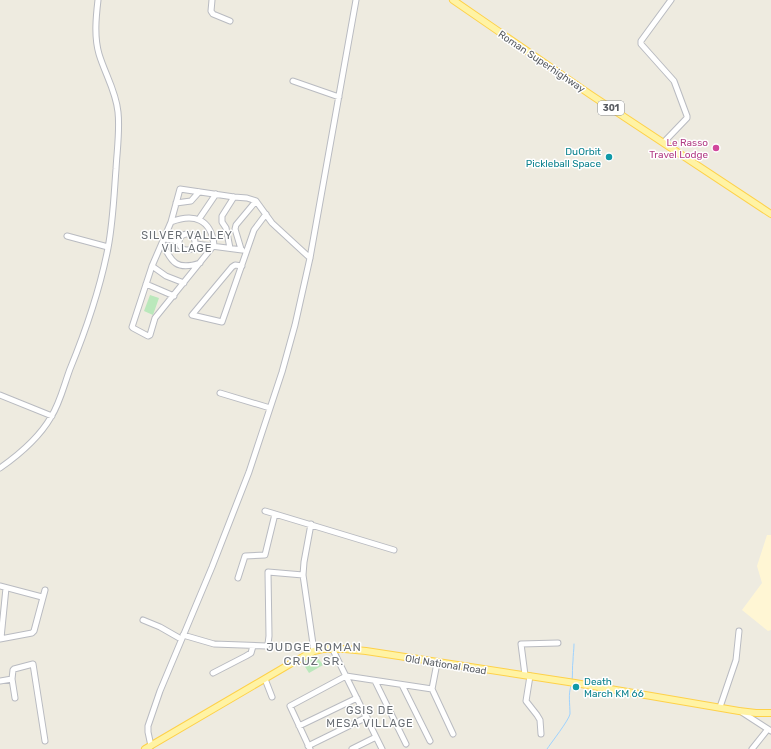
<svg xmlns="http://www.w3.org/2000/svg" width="771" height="749" font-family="Rubik,sans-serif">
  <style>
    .commercial { fill: #fff6d4 }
    .green { fill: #bae8bb }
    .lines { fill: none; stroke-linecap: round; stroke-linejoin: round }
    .stream { stroke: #9fd3ff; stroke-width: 1 }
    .minor-casing { stroke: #b9bbc1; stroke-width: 7 }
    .major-casing { stroke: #fed149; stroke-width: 8 }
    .minor { stroke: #fff; stroke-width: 5 }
    .major { stroke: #fff3a4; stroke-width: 6 }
    .hotel-dot { fill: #d1479c; stroke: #fff; stroke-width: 1.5 }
    .culture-dot { fill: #0f9aa8; stroke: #fff; stroke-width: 1.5 }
    .labels { text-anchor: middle; stroke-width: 3; stroke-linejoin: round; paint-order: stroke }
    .shield { fill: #fff; stroke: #8b8e92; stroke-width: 1 }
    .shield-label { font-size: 9px; font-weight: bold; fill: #595d63 }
    .street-label { font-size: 10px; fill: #595d63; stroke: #fff }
    .hotel-label { font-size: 10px; fill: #b23c85; stroke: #fff; text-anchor: end }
    .culture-label { font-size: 10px; fill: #0d838f; stroke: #fff; text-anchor: end }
    .neighbourhood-label { font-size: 11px; letter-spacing: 1px; fill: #6a6f75; stroke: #fff }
    .quarter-label { font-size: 12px; letter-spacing: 1px; fill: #6a6f75; stroke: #fff }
  </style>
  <rect width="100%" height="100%" fill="#eeebe0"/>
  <path class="commercial" d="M767 535H771V630L768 631 742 610 762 583 757 566Z"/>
  <path class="green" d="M150 295 159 298 153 315 144 311Z
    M316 655 323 665 309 673 302 662Z"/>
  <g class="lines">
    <path class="stream" d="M572 681C573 674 572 667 573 661 573 655 574 650 574 644
      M547 749C551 743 569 720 570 714 570 704 568 694 571 686"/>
    <g class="minor-casing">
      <path id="minor" d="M212 0 211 11 213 14 230 21
        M293 81 339 97
        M664 142 687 118V116L674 81 641 44V41L671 0
        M176 203 191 201 199 192
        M199 219 216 194
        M171 222C194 213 211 219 214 245L155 318 150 335 148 336 133 328 132 327 152 266 171 222 180 189 234 197 247 198 256 201 272 223 310 258
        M179 242a8 8 0 1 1 16 0a8 8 0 1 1-16 0Z
        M67 236 108 247
        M164 239 179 241
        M163 244C171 262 177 271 200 263
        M196 244 242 250
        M230 248 226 228 222 222V216L234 197
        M241 249 235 229 236 225 256 201
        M152 266 166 276 184 283
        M242 266 235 265 232 267 192 315 222 322 254 230 266 214
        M146 284 174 296
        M220 393 270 408
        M0 395 52 416
        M0 468C20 454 39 438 51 417 60 403 64 385 70 369 86 330 100 289 108 248 113 222 114 195 116 169 117 150 120 131 118 112 116 91 105 74 99 54 94 37 96 17 98 0
        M265 511 394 550
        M311 524 304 562 303 575 314 651
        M238 578 245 556 265 555 275 514
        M0 586 42 597
        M143 620 160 627 181 639
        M183 635 214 644 266 646 268 644 269 636 268 572 303 575
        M1 638 6 588
        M0 639 32 633 34 631 45 590
        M332 648 382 749
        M213 673 246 656 251 653 253 646
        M525 675 521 644 558 643
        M530 676 526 701 537 715 540 720 541 734
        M12 679 15 698
        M265 679 272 697
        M0 681 12 679 13 670 14 669 33 664 45 741
        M375 681 406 744
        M402 685 430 741
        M432 689 453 734
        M720 707 736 660 739 631
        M740 711 771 731
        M299 726 357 698
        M151 746 148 732V726L160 691 212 567 249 472 282 372 295 325 310 258 356 0
        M308 746 367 717
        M310 749 290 706 346 676 432 689 437 663
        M352 749 376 737
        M752 749 768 729"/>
    </g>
    <g class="major-casing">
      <path id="major" d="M453 0 591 95 771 214
        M145 749 290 664 314 651 323 649H345L366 651 575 683 739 711 756 713H771"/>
    </g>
    <use href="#minor" class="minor"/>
    <use href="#major" class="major"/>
  </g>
  <circle class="hotel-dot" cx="716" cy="148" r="4"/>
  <g class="culture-dot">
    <circle cx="609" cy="157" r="4"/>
    <circle cx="576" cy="687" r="4"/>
  </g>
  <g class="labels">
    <rect class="shield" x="598" y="101" width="26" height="14" rx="3"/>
    <g class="shield-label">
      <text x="611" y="111">301</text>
    </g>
    <g class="street-label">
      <text transform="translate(542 61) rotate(34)" y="4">Roman Superhighway</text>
      <text transform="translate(446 664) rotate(9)" y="4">Old National Road</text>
    </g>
    <g class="hotel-label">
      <text x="708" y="146">Le Rasso<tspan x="708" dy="12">Travel Lodge</tspan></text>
    </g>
    <g class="culture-label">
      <text x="601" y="155">DuOrbit<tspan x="601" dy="12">Pickleball Space</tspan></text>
      <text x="584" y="685" text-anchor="start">Death<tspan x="584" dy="12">March KM 66</tspan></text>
    </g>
    <g class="neighbourhood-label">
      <text x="187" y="239">SILVER VALLEY<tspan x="187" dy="13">VILLAGE</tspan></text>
      <text x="370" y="714">GSIS DE<tspan x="370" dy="13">MESA VILLAGE</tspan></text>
    </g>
    <g class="quarter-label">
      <text x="314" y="651">JUDGE ROMAN<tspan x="314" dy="14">CRUZ SR.</tspan></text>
    </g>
  </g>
</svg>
